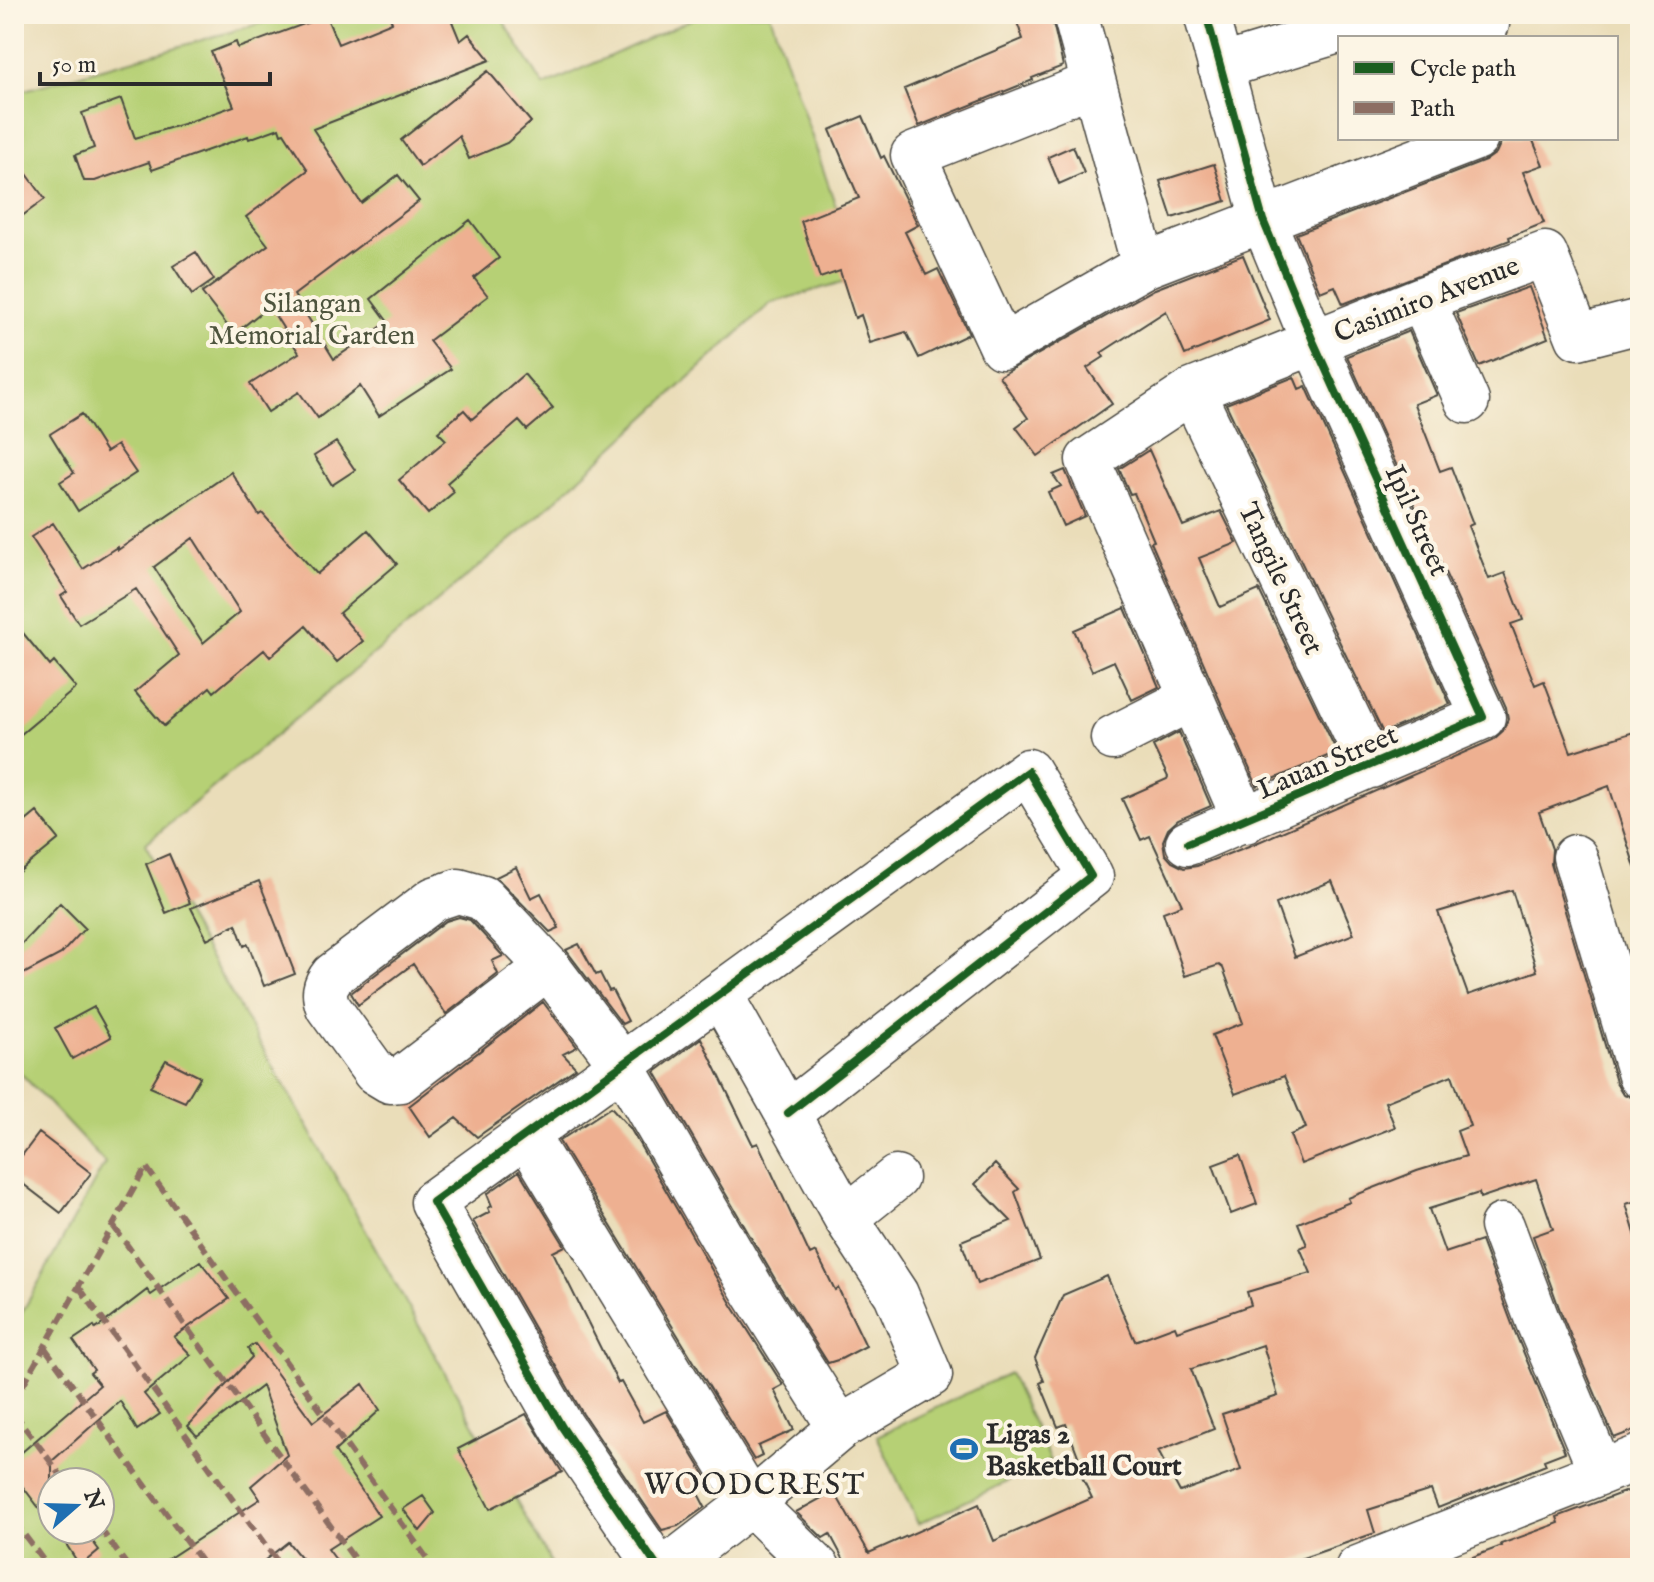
<svg xmlns="http://www.w3.org/2000/svg" width="1654" height="1582" font-family="'IM FELL English',serif">
  <style>
    .green { fill: #b6d075; stroke: #707e50; stroke-width: 2; fill-rule: evenodd }
    .building { fill: #eeb091; fill-rule: evenodd }
    .lines { fill: none; stroke-linecap: round; stroke-linejoin: round }
    .minor-casing { stroke: #484640; stroke-width: 47 }
    .major-casing { stroke: #484640; stroke-width: 47 }
    .minor { stroke: #fff; stroke-width: 44 }
    .major { stroke: #fff; stroke-width: 44 }
    .quiet { stroke: #8d6e63; stroke-width: 6; stroke-dasharray: 12 6; stroke-linecap: butt }
    .cycleway-casing { stroke: #fcf5e5; stroke-width: 13 }
    .cycleway { stroke: #1b5e20; stroke-width: 8 }
    .labels { text-anchor: middle; stroke-width: 8; stroke-linejoin: round; paint-order: stroke }
    .street-label { font-size: 28px; fill: #2b2b2b; stroke: #fcf5e5 }
    .park-label { font-size: 28px; fill: #4e543e; stroke: #fcf5e5 }
    .poi-label { font-size: 28px; font-weight: bold; fill: #2b2b2b; stroke: #fcf5e5; text-anchor: start }
    .neighbourhood-label { font-size: 30px; letter-spacing: 2px; fill: #2b2b2b; stroke: #fcf5e5 }
  </style>
  <rect width="100%" height="100%" fill="#fcf5e5"/>
  <filter id="ink" filterUnits="userSpaceOnUse"><feTurbulence type="fractalNoise" baseFrequency=".0125" numOctaves="2"/><feDisplacementMap in="SourceGraphic" scale="16" xChannelSelector="R" yChannelSelector="G"/><feConvolveMatrix kernelMatrix="1 2 1 2 8 2 1 2 1" color-interpolation-filters="sRGB"/></filter>
  <filter id="wash" filterUnits="userSpaceOnUse"><feTurbulence type="fractalNoise" baseFrequency=".006" numOctaves="4" result="noise"/><feDisplacementMap in="SourceGraphic" scale="32" xChannelSelector="R" yChannelSelector="G"/><feGaussianBlur stdDeviation="1.8" result="paint"/><feColorMatrix in="noise" values="0 0 0 0 0 0 0 0 0 0 0 0 0 0 0 0 0 1.4 0 .05"/><feComposite in="paint" operator="in"/></filter>
  <g filter="url(#wash)">
    <rect width="100%" height="100%" fill="#eaddb9"/>
    <path class="green" d="M294 14H499L544 86 703 14H770L860 277 771 303 524 529 145 844 304 1120 554 1568H14V1327L105 1163 14 1066V93ZM52 1482H100V1530H52Z
      M1009 1373 1051 1461 918 1524 877 1436Z"/>
    <g id="blocks">
      <path class="building" d="M388 14H449L460 41 469 34 490 60 313 129 361 203 398 175 419 201 294 295 334 359 388 322 371 299 470 220 499 258 474 278 488 296 429 341 451 369 379 416 360 386 318 418 299 392 268 412 250 384 299 353 269 306 234 334 202 293 268 245 246 217 308 170 284 133 281 134 279 128 249 139 248 136 152 170 149 162 95 181H84L75 155 94 148 82 113 121 99 135 138 183 124 234 106 211 52 236 42 238 48 326 16 338 44 392 22Z
        M1014 14H1051L1063 66 1032 78 1033 80 919 126 904 89 1023 39Z
        M488 71 531 122 507 143 469 159 459 136 420 166 401 140Z
        M863 116 881 158 884 156 918 225 905 232 926 275 938 269 969 334 919 358 906 332 870 343 861 315 855 318 840 271 820 278 801 221 859 198 830 130Z
        M1511 138H1532L1543 165 1523 172 1544 223 1509 237 1510 240 1343 304 1335 286 1320 292 1296 234 1485 161 1496 153 1501 142Z
        M1073 146 1084 173 1059 184 1048 157Z
        M14 156 45 199 14 222Z
        M1214 164 1226 201 1172 218 1160 181Z
        M196 252 214 280 192 295 173 266Z
        M1243 255 1270 320 1185 355 1166 311 1101 353 1104 357 1087 368 1112 404 1038 456 1016 427 1028 418 999 376 1155 289Z
        M1529 287 1548 338 1479 366 1456 313Z
        M1409 331 1437 395 1414 404 1440 471 1451 467 1473 524 1468 526 1489 579 1505 573 1523 620 1511 624 1535 685 1544 681 1571 752 1640 730V866L1635 867 1609 786 1539 812 1552 849 1551 864 1616 1082 1623 1094 1640 1099V1200L1626 1204 1640 1250V1428L1614 1438 1561 1313 1533 1236 1553 1229 1536 1179 1480 1198 1479 1193 1429 1209 1445 1253 1481 1241 1515 1332 1565 1452 1544 1460 1546 1465 1438 1508 1431 1490 1368 1510 1375 1533 1274 1568H842L846 1564 830 1534 823 1538 796 1512 834 1491 869 1553 979 1504 994 1541 1092 1498 1079 1471 1083 1469 1066 1424 1058 1427 1040 1383 1044 1381 1035 1358 1063 1295 1107 1276 1135 1341 1175 1326 1177 1331 1251 1305 1247 1292 1311 1273 1300 1248 1307 1245 1298 1223 1350 1202 1348 1198 1417 1171 1466 1156 1457 1131 1470 1126 1452 1075 1385 1102 1395 1127 1301 1164 1290 1135 1306 1128 1284 1076 1235 1094 1212 1035 1243 1023 1223 968 1219 965 1185 976 1163 912 1182 905 1150 836 1141 840 1122 799 1167 779 1168 777 1153 746 1179 732 1211 806 1178 820 1168 829 1163 841 1165 854 1172 862 1184 868 1197 866 1254 844 1493 740 1503 731 1508 719 1506 707 1347 356ZM1332 881 1354 934 1295 957 1276 904ZM1512 890 1537 971 1468 995 1438 912ZM1263 1345 1278 1396 1222 1414 1241 1470 1180 1492 1158 1451 1214 1429 1191 1369Z
        M524 374 553 408 527 430 519 421 447 483 454 492 428 514 399 480 446 440 438 432 464 410 472 419Z
        M1294 377 1299 389 1306 386 1450 704 1383 733 1226 404Z
        M82 414 106 452 117 445 136 473 78 511 60 482 74 473 50 434Z
        M336 442 355 470 332 485 314 456Z
        M1149 450 1183 526 1221 511 1237 543 1199 558 1220 607 1259 590 1337 752 1257 786 1151 542 1154 541 1134 493 1130 494 1119 469Z
        M1065 470 1085 516 1063 526 1048 492 1061 486 1053 475Z
        M231 472 259 515 262 513 317 574 368 530 397 564 339 613 363 641 337 662 306 626 270 657 264 650 214 692 210 687 164 726 135 692 179 655 136 589 79 624 61 596 67 592 31 537 53 523 83 569 117 547 118 550ZM193 538 240 612 203 643 154 567Z
        M1125 608 1159 687 1132 700 1114 661 1092 671 1074 630Z
        M14 622 50 666 54 662 76 688 14 740Z
        M37 812 59 839 14 876V831Z
        M169 854 190 903 166 913 146 864Z
        M516 867 531 898 541 893 559 928 550 932 496 877Z
        M259 881 295 974 264 986 248 944 244 946 236 924 207 939 191 908Z
        M60 903 85 928 61 954 14 979V952Z
        M459 917 470 920 503 956 492 961 498 974 446 1014 413 964 358 1005 351 993 446 921Z
        M579 944 596 975 600 973 609 991 612 990 628 1021 622 1024 566 950Z
        M543 1002 577 1047 563 1054 576 1068 477 1137 456 1118 430 1137 409 1106Z
        M94 1007 111 1037 72 1059 55 1028Z
        M701 1038 753 1145 758 1143 810 1255 816 1252 835 1290 838 1288 866 1346 841 1359 828 1363 775 1279 655 1072Z
        M166 1060 200 1077 185 1102 150 1087Z
        M611 1107 630 1128 732 1305 783 1385 774 1390 794 1430 758 1446 762 1456 754 1460 559 1141Z
        M39 1133 91 1173 61 1213 14 1177V1166Z
        M1240 1155 1257 1204 1231 1214 1213 1165Z
        M995 1164 1019 1189 1015 1192 1040 1260 977 1284 961 1241 1011 1221 975 1184Z
        M519 1171 565 1246 553 1252 618 1383 621 1382 643 1422 666 1411 709 1482 695 1488 705 1507 678 1526 662 1530 583 1414 473 1221 490 1212 488 1208 492 1206 487 1194Z
        M200 1261 229 1299 174 1337 191 1355 144 1394 160 1414 137 1430 120 1401 52 1461V1525L14 1475V1459L100 1385 90 1373 94 1370 73 1340 94 1326 96 1329 147 1290 151 1295Z
        M255 1344 313 1422 363 1384 380 1410 335 1451 379 1516 328 1549 342 1568H309L288 1542 255 1568H154L260 1499 251 1486 287 1455 262 1386 197 1436 188 1426 252 1357 248 1348Z
        M526 1414 562 1472 490 1509 458 1449Z
        M1640 1486V1568H1452L1451 1565 1502 1546 1501 1544 1559 1523 1557 1517Z
        M423 1496 435 1513 420 1531 403 1509Z
        M57 1530H84L99 1550 80 1566Z"/>
    </g>
  </g>
  <g filter="url(#ink)">
    <use href="#blocks" fill-opacity="0" stroke="#484640" stroke-width="2"/>
    <g class="lines">
      <g class="minor-casing">
        <path id="minor" d="M1075 14 1144 266
          M1220 67 1384 17C1402 18 1414 32 1431 36 1447 40 1472 28 1487 24
          M1092 84 913 155 1002 347 1144 266 1476 138
          M1422 299 1467 401
          M1192 391 1371 766
          M1113 738 1190 699
          M1245 821 1088 460 1192 391 1422 299 1545 254 1578 337 1640 321
          M1188 843 1483 717 1313 341 1263 220 1206 14
          M1575 857 1640 1075
          M548 967 400 1080 390 1081 375 1072 328 1007C323 994 324 986 333 975L434 899 458 891 483 898 548 967 622 1065 754 1292 840 1428
          M526 1135 751 1503 818 1568
          M846 1218 896 1178
          M1502 1226 1538 1322 1601 1472
          M658 1568 562 1427 433 1202 1028 771 1091 876 788 1113
          M667 1568 751 1503 840 1428 930 1375 896 1294 846 1218 720 994"/>
      </g>
      <g class="major-casing">
        <path id="major" d="M1358 1568 1640 1457"/>
      </g>
      <use href="#minor" class="minor"/>
      <use href="#major" class="major"/>
      <path class="quiet" d="M114 1227 361 1568
        M79 1287 282 1568
        M45 1348 206 1568
        M14 1401 146 1167 434 1568
        M14 1413 66 1482
        M14 1521 49 1568
        M100 1528 129 1568"/>
      <g class="cycleway-casing">
        <path id="cycleway" d="M1188 843 1483 717 1313 341 1263 220 1206 14
          M658 1568 562 1427 433 1202 1028 771 1091 876 788 1113"/>
      </g>
      <use href="#cycleway" class="cycleway"/>
    </g>
  </g>
  <defs>
    <g id="stadium-bare" transform="scale(2.16)"><path d="M0-5a6.5 5 0 1 0 0 10a6.5 5 0 1 0 0-10ZM-3.5-1.8h7v3.6h-7Z" fill="#1f6fb2" stroke="#fcf5e5" stroke-width="2.5" paint-order="stroke"/></g>
  </defs>
  <g fill-rule="evenodd">
    <use href="#stadium-bare" x="964" y="1449"/>
  </g>
  <g class="labels">
    <g class="street-label">
      <text transform="translate(1426 298) rotate(-21)" y="10">Casimiro Avenue</text>
      <text transform="translate(1418 520) rotate(66)" y="10">Ipil Street</text>
      <text transform="translate(1282 578) rotate(65)" y="10">Tangile Street</text>
      <text transform="translate(1327 761) rotate(-23)" y="10">Lauan Street</text>
    </g>
    <g class="park-label">
      <text x="312" y="312">Silangan<tspan x="312" dy="32">Memorial Garden</tspan></text>
    </g>
    <g class="poi-label">
      <text x="986" y="1443">Ligas 2<tspan x="986" dy="32">Basketball Court</tspan></text>
    </g>
    <g class="neighbourhood-label">
      <text x="755" y="1494">WOODCREST</text>
    </g>
  </g>
  <rect width="1654" height="1582" fill="none" stroke="#fcf5e5" stroke-width="48"/>
  <rect x="1338" y="36" width="280" height="104" fill="#fcf5e5" stroke="#a8a49b" stroke-width="2"/>
  <rect x="1354" y="62" width="40" height="12" fill="#1b5e20" stroke="#a8a49b" stroke-width="2"/>
  <text x="1410" y="76" font-size="24" fill="#2b2b2b">Cycle path</text>
  <rect x="1354" y="102" width="40" height="12" fill="#8d6e63" stroke="#a8a49b" stroke-width="2"/>
  <text x="1410" y="116" font-size="24" fill="#2b2b2b">Path</text>
  <g transform="translate(76 1506) rotate(70)"><circle r="38" fill="#fcf5e5" stroke="#a8a49b" stroke-width="2"/>
  <path d="M0-6L14 30L0 20L-14 30Z" fill="#1f6fb2"/>
  <text y="-12" font-size="22" font-weight="bold" text-anchor="middle" fill="#2b2b2b">N</text>
  </g>
  <path d="M40 72v12h230v-12" fill="none" stroke="#2b2b2b" stroke-width="4"/>
  <text x="52" y="72" font-size="24" fill="#2b2b2b" stroke="#fcf5e5" stroke-width="6" paint-order="stroke">50 m</text>
</svg>
